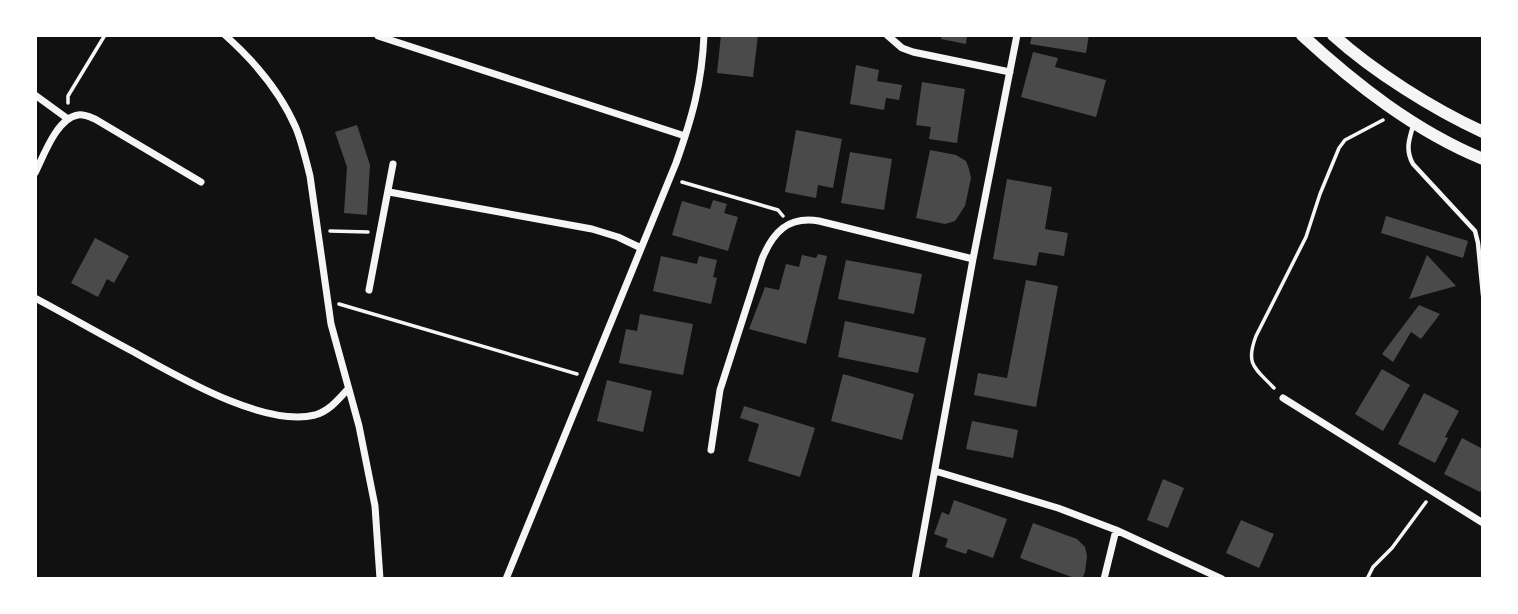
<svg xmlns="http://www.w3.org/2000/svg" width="1518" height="614" font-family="'Alegreya Sans',sans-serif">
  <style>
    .building { fill: #4a4a4a }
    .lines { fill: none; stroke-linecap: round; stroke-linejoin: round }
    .path { stroke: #f5f5f5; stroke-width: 3.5 }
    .service { stroke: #f5f5f5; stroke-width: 4.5 }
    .minor { stroke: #f5f5f5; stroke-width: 7 }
    .secondary { stroke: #f5f5f5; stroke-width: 12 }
  </style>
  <rect width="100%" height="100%" fill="#111"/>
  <path class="building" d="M721 35H758L753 77 717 73Z
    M942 35H967L966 44 941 39Z
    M1032 35H1089L1086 53 1030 44Z
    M1033 52 1058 58 1055 67 1106 80 1096 117 1021 97Z
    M856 65 879 70 877 81 902 85 899 100 886 98 884 110 850 104Z
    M922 82 965 89 957 143 929 139 931 127 916 125Z
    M357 125 370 165 367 215 344 213 347 167 335 132Z
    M796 130 842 139 833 188 818 185 816 198 785 192Z
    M930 150 956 155 966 161 969 169 971 178 965 206 955 221 945 224 916 218Z
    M850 152 892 159 884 210 841 203Z
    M1007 179 1052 187 1045 229 1068 233 1064 256 1039 252 1036 266 993 259Z
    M713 200 727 204 724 213 738 217 728 251 672 235 682 201 710 209Z
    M1386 216 1468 241 1463 258 1381 233Z
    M95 238 129 256 114 283 107 279 98 297 71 283Z
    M818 254 827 256 806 344 749 329 765 287 779 290 786 264 799 267 802 255 816 258Z
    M1427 255 1456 286 1409 299Z
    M661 256 697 264 699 256 717 260 713 277 717 278 711 304 653 291Z
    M846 260 922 274 914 314 838 299Z
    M1026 280 1058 286 1036 407 974 395 978 373 1007 378Z
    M1419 305 1440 314 1421 339 1411 332 1393 362 1382 354Z
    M640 314 693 324 683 375 619 363 626 329 637 331Z
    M845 321 926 338 918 373 838 357Z
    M1382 369 1410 385 1383 431 1355 414Z
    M843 374 914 394 902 440 831 421Z
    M607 380 652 391 643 432 597 421Z
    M1424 393 1459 411 1445 437 1448 438 1435 463 1398 444Z
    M744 406 815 428 800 477 748 461 759 424 740 418Z
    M972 421 1018 430 1013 458 966 449Z
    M1462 438 1483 449V486L1480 492 1444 474Z
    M1163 479 1184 488 1168 528 1147 520Z
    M954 500 1007 519 993 558 968 549 966 554 945 547 948 539 934 534 942 512 949 515Z
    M1241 520 1274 534 1259 568 1226 553Z
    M1033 523 1077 539 1085 547 1087 556 1085 572 1082 579H1077L1020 558Z"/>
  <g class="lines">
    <path class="path" d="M68 103V96L105 35
      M682 182 778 210 783 216
      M330 231 368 232
      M339 304 577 374
      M1274 388C1255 368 1245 365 1256 336L1306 237 1320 194 1339 148 1345 140 1383 120
      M1367 579 1373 567 1392 548 1426 502"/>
    <path class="service" d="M1414 123C1409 139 1405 150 1413 164L1475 231 1478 243 1483 295"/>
    <path class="minor" d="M225 35C253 60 281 93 296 128 302 143 306 160 310 176L331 324 359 426 375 506 380 579
      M887 35 902 48 913 52 1010 72
      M378 36 685 136
      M35 95 68 119
      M35 173C44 155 57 118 78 115 84 114 90 117 95 119L201 182
      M389 192 592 229 618 237 641 248
      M369 290 393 164
      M35 298C67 315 98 333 130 350 174 374 263 428 315 415 329 411 338 400 348 389
      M1283 398 1483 523
      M711 450 720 390 762 259C773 232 788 216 819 221L973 259
      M935 471 1058 508 1116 530 1222 579
      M506 579 676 163C692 118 702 83 704 35
      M915 579 973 259 1017 35
      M1104 579 1116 530"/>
    <path class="secondary" d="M1302 35C1355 84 1415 131 1483 159
      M1333 35C1374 72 1433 109 1483 132"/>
  </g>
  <rect width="1518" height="614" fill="none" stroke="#ffffff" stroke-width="74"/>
</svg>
